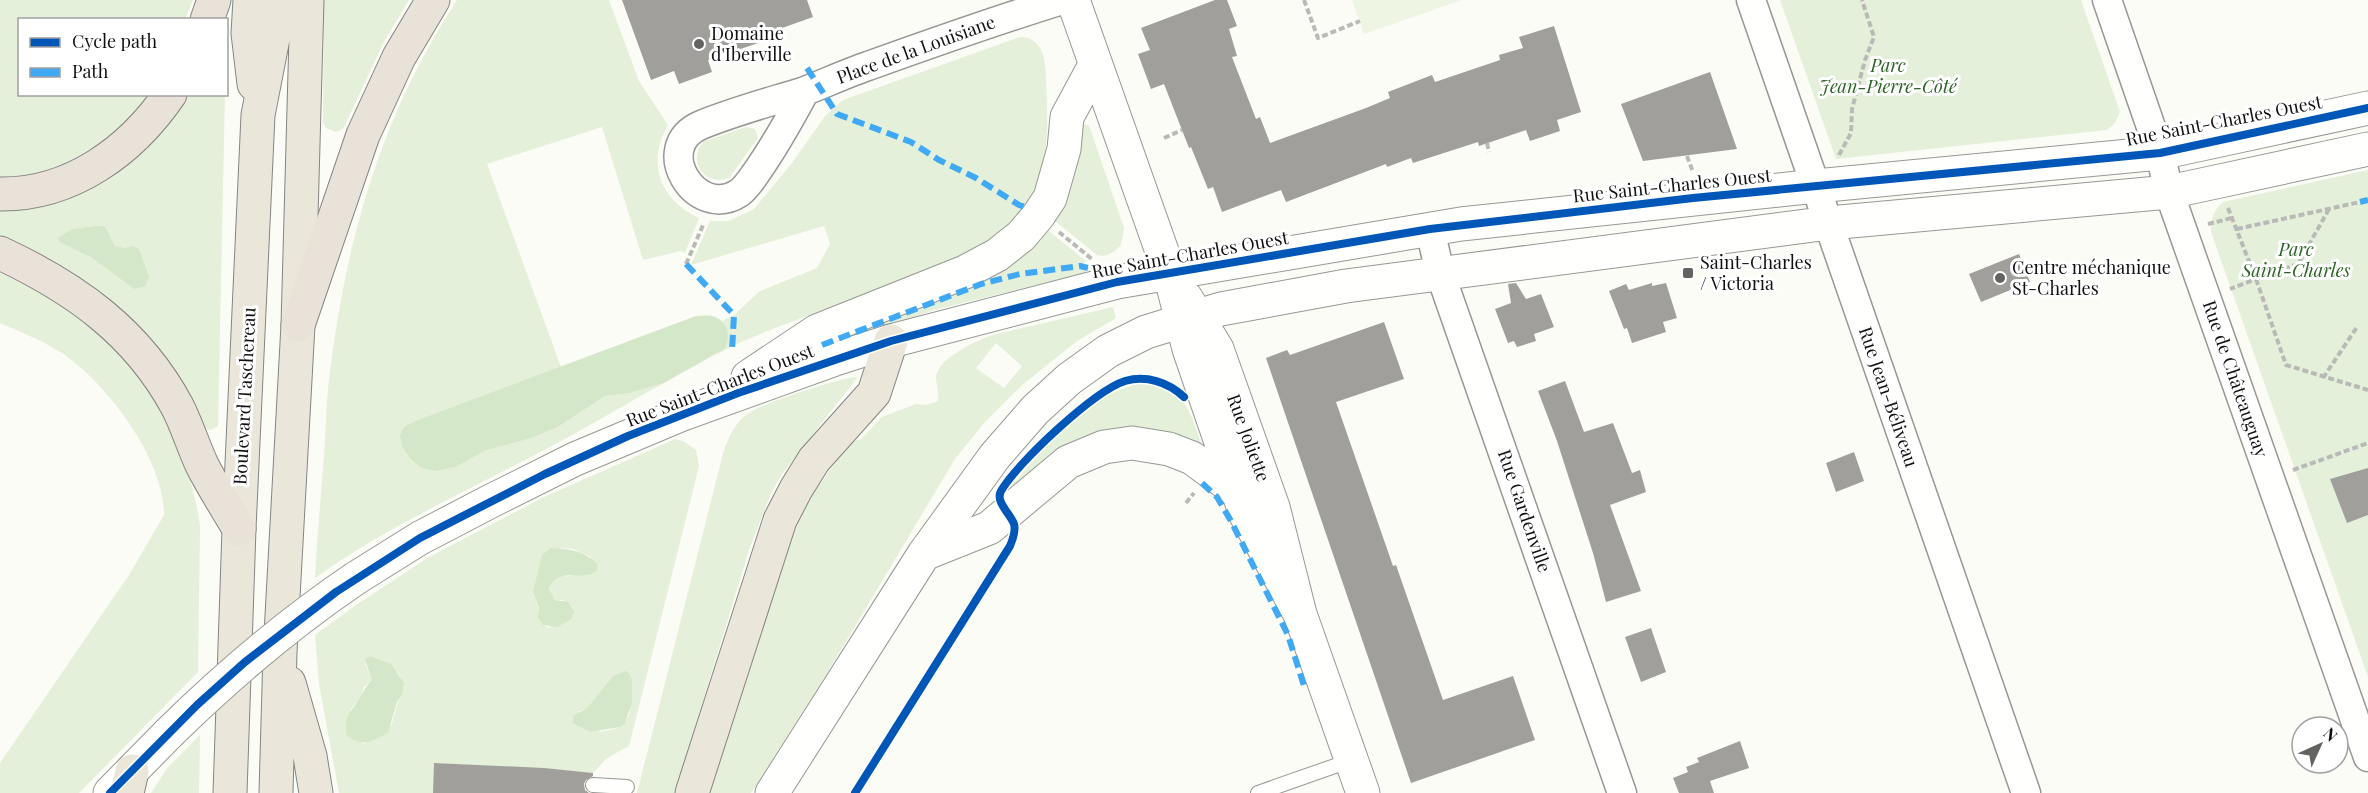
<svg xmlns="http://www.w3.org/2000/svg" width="2368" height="793" font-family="'Playfair Display',serif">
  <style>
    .green { fill: #e4f0d9; fill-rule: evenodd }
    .forest { fill: #d4e7c8 }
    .pitch { fill: #eef5e2 }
    .building { fill: #a09f9c }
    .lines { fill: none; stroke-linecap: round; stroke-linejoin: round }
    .service-casing { stroke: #979795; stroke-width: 16 }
    .minor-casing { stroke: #979795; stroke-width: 31 }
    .tertiary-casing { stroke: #979795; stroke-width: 35 }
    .trunk-casing { stroke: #848482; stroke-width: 35 }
    .motorway-casing { stroke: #848482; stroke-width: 35 }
    .path { stroke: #b9b9b8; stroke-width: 4; stroke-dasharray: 6 3; stroke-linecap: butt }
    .service { stroke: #fffffe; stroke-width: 14 }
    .minor { stroke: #fffffe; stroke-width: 28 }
    .tertiary { stroke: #fffffe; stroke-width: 33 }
    .trunk { stroke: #eae6da; stroke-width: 33 }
    .motorway { stroke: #e8e2d8; stroke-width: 33 }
    .tertiary-bridge-casing { stroke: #979795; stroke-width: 35; stroke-linecap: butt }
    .tertiary-bridge { stroke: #fffffe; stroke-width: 33 }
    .quiet { stroke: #3fa9f5; stroke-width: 6; stroke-dasharray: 12 6; stroke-linecap: butt }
    .cycleway-casing { stroke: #fff; stroke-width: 11 }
    .cycleway { stroke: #0057b8; stroke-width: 8 }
    .poi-dot { fill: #636362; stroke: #fff; stroke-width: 2 }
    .labels { text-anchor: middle; stroke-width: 6; stroke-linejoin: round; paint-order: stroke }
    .poi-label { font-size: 18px; fill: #111; stroke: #fff; text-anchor: start }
    .street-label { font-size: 18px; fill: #111; stroke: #fff }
    .park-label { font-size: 18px; font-style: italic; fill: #2d6426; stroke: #fff }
  </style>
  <rect width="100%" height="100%" fill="#fcfcf7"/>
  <path class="green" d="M0 0H193L185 19 20 20V94L148 95C108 147 67 175 0 177Z
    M324 0H409L384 42 343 129 336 132 326 128 323 123Z
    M457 0H609L639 81 668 125C646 163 660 200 699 218L685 253 681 251 643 260 602 127 487 164 561 367 415 421 404 427 400 435 436 471 456 467 484 451 532 438 558 427 605 396 630 393 664 383C617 409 571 437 523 461 453 498 380 531 315 578 317 537 321 496 324 455 326 430 326 404 329 379 346 240 380 118 457 0Z
    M1780 0H2081L2120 112 2115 123 2107 130 1836 159Z
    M1020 37C1044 37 1046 62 1046 81 1048 121 1050 161 1031 197 1021 218 999 235 980 248 958 263 929 271 904 280 852 300 798 318 746 340 727 348 708 360 689 369 711 356 740 350 722 321L734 315 760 291 817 268 830 244 824 226 691 265 710 221H728L753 210 792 163 825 116 843 100Z
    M186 95H225L218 426 211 430 201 428 0 241V205L183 100ZM95 226H105L115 246 126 248 134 289 92 258 61 242 72 229Z
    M1080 124 1089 125 1124 228 1121 245C1115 252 1106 258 1097 255L1050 217Z
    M746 127 755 129 758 138 729 178C705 187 687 161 703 142Z
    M2368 170V677L2211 232C2211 219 2213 211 2223 202Z
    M1044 227 1087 262 1083 264 1086 273 934 310 828 348 824 339Z
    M0 273C23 284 48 294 69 308 140 356 189 444 200 526L198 672 79 793H0V763L129 575 164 515C164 458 107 384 62 353 43 341 21 332 0 323Z
    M1113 307 1116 318 1077 341 1021 386 985 422 955 459 827 673 751 793H709L781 559 811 490 820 484 849 443 861 439 882 417 916 404 926 405 938 401C939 392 936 385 936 377 938 358 976 341 992 335ZM996 343 1022 366 1004 388 976 368Z
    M856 377 857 378 782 474 771 493 749 550 675 793H637L724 450C729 436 735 424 746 415 761 403 837 379 856 377Z
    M1147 383C1188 391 1190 413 1203 448L1187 439 1020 483 1006 493C1039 454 1093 387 1147 383Z
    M675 439 683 441 696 450 699 466 629 746 607 758 593 773 435 763 433 793H339L319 684 315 635 356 605 429 557 542 498ZM561 548 573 549 591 557C587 561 579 573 573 575 562 579 557 570 549 587L555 600H564L549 628C537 622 541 617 538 607 537 602 534 597 533 592ZM365 663 390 664 400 676 402 695C395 705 396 713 392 723 387 734 373 739 364 744L346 727 351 709 361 697 364 687 372 680ZM613 676 630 712C623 730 617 728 600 732L578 712 587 708Z
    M200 735 199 793H151L168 767Z"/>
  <path class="forest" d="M95 226H105L115 246 126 248 132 246 139 249 149 277 145 286 134 289 92 258 60 242 58 238 72 229Z
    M696 316C701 316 708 315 712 316 728 320 732 337 724 349L664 383 630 393 605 396 558 427 532 438 484 451 456 467 436 471 420 467 410 458 402 446 400 435 404 427 415 421Z
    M551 548C569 549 584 550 597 564V571C581 582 559 566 549 588L555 600 568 602 574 612 571 619 557 627 543 625 538 618 539 608 533 592 542 555Z
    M370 656 391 664 404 683 402 695 397 702 388 733C372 741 364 748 347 736 343 714 352 712 361 696 365 689 366 686 372 680L365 660Z
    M625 671 629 673 632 679V702L625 723 620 727 590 732 573 723V716L587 708 613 676Z"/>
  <path class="pitch" d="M1352 0H1462L1364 34Z"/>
  <path class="building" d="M622 0H807L813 17 771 32 773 38 708 60 712 72 679 84 674 71 651 80Z
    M1215 0H1227L1237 26 1229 29 1237 56 1232 57 1256 119 1260 117 1270 143 1366 108 1390 98 1388 92 1432 75 1435 82 1500 60 1499 55 1523 48 1519 37 1554 26 1581 112 1557 120 1560 131 1530 141 1526 130 1479 146 1478 142 1413 163 1411 158 1387 167 1386 164 1286 202 1281 190 1222 212 1213 187 1208 189 1191 147 1189 148 1164 84 1151 89 1138 54 1150 50 1141 28Z
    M1710 72 1737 149 1643 161 1621 104Z
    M2019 254 2030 282 1981 302 1969 274Z
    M1516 283 1526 299 1541 294 1554 327 1534 334 1536 341 1517 347 1514 341 1508 343 1495 309 1511 303 1508 284Z
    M1652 283V286L1666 283 1677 318 1663 322 1666 332 1632 343 1627 328 1624 329 1609 291 1626 284 1629 290Z
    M1384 322 1404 379 1336 402 1393 566 1396 565 1443 700 1513 676 1535 740 1411 783 1266 358 1287 350 1290 355Z
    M1565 381 1584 432 1613 423 1632 473 1640 470 1646 492 1610 505 1641 591 1606 602 1593 553 1557 441 1538 391Z
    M1854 452 1864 481 1836 492 1826 463Z
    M2368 468V515L2347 523 2330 479Z
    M1651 628 1666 672 1641 682 1625 637Z
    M1740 741 1749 768 1710 781 1714 793H1679L1673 778 1688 772 1686 767 1699 762 1697 758Z
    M434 763 544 768 593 773V776L586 780 584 784 585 790 589 793H433Z"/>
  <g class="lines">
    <g class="service-casing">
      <path id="service" d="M593 785 627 787
        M1258 793 1352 760"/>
    </g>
    <g class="minor-casing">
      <path id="minor" d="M1751 0 2026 793
        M2107 0 2160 153 2169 192 2368 757
        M805 91C790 119 775 146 756 173 751 180 746 188 739 193 696 221 650 147 701 125 735 111 770 102 805 91 826 83 847 73 868 66 932 43 997 20 1062 0
        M1430 229 1440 273 1622 793"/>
    </g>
    <g class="tertiary-casing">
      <path id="tertiary" d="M1073 0 1170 274 1189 349 1246 515 1300 614
        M1186 298 1217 349 1273 507 1300 614 1363 793
        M748 377 817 331 965 272 997 255 1021 236 1038 216 1050 198 1064 149 1067 117 1095 65
        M924 554 989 528 1068 462 1104 447 1132 443 1169 449 1192 458 1237 491
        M356 578 420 538 489 502 575 459 680 415 838 358 891 341 1117 282 1461 224 1816 186 2160 153 2368 108
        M110 793 169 733
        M772 793 924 554 995 456 1035 410 1069 379 1108 351 1146 332 1221 309 1346 286 1829 223 2169 192 2368 149"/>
    </g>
    <g class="trunk-casing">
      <path id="trunk" d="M250 0 248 33 254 84
        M289 683 310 756 316 793
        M127 793 132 771
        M230 793 239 529 258 115 274 33 276 0
        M276 793 280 652 298 325 307 0
        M692 793 780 520 796 489 814 460 874 393 891 341"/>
    </g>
    <g class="motorway-casing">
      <path id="motorway" d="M207 20 214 0
        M0 194C71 195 131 151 170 94
        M0 253C75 288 137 332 177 406 187 425 193 446 202 465 213 487 227 508 239 529
        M298 325 363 135 399 57 433 0"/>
    </g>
    <path class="path" d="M1304 0 1318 38 1360 21
      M758 50 761 59
      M1164 138 1182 130
      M1487 143 1489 152
      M1839 155 1851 133 1852 109 1865 60 1874 37 1862 0
      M1687 156 1693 172
      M2228 208 2256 279 2230 289
      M2329 209 2298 264 2256 279 2286 365 2368 390
      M2208 224 2232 218
      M2237 229 2360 202
      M1059 232 1093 260
      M686 264 704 223
      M2323 378 2357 327
      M2293 470 2368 443
      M1186 503 1194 493"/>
    <use href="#service" class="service"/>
    <use href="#minor" class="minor"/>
    <use href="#tertiary" class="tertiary"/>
    <use href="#trunk" class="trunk"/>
    <use href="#motorway" class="motorway"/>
    <g class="tertiary-bridge-casing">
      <path id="tertiary-bridge" d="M169 733C227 676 288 624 356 578"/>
    </g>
    <use href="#tertiary-bridge" class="tertiary-bridge"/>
    <path class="quiet" d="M807 68 837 114 911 142 939 160 976 178 1019 205 1029 208
      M2360 202 2368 200
      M686 264 734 315 732 351
      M822 345 981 284 1020 274 1080 266 1088 268
      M1202 483 1217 497 1231 521 1288 635 1304 686"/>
    <g class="cycleway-casing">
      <path id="cycleway" d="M110 793 197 705 245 662 336 592 420 538 545 474 628 436 738 393 891 341 1117 282 1430 229 1693 198 2160 153 2368 108
        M855 793 1010 546C1013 539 1016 531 1014 524 1010 513 995 502 1001 491 1017 463 1094 391 1125 381 1146 375 1168 382 1184 397"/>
    </g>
    <use href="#cycleway" class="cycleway"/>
  </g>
  <g class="poi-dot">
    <circle cx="699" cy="44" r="6"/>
    <rect x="1682" y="267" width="12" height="12" rx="3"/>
    <circle cx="2000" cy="278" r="6"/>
  </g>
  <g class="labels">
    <g class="poi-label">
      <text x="711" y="40">Domaine<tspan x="711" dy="21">d'Iberville</tspan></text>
      <text x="1700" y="269">Saint-Charles<tspan x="1700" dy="21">/ Victoria</tspan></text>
      <text x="2012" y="274">Centre méchanique<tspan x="2012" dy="21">St-Charles</tspan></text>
    </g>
    <g class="street-label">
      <text transform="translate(916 50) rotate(-20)" y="6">Place de la Louisiane</text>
      <text transform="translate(2224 121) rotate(-11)" y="6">Rue Saint-Charles Ouest</text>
      <text transform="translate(1672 186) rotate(-6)" y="6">Rue Saint-Charles Ouest</text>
      <text transform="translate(1190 255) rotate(-10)" y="6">Rue Saint-Charles Ouest</text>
      <text transform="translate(2235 379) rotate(71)" y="6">Rue de Châteauguay</text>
      <text transform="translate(720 386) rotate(-21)" y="6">Rue Saint-Charles Ouest</text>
      <text transform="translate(245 396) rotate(-87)" y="6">Boulevard Taschereau</text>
      <text transform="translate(1888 397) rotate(71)" y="6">Rue Jean-Béliveau</text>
      <text transform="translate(1248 438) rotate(70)" y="6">Rue Joliette</text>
      <text transform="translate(1524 511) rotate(71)" y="6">Rue Gardenville</text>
    </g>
    <g class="park-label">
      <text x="1888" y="72">Parc<tspan x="1888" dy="21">Jean-Pierre-Côté</tspan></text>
      <text x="2296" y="256">Parc<tspan x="2296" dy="21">Saint-Charles</tspan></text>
    </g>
  </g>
  <rect x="18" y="18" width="210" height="78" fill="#ffffff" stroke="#a0a0a0" stroke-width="1.5"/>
  <rect x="30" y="38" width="30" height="9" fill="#0057b8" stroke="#a0a0a0" stroke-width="1.5"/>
  <text x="72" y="48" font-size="18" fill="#111111">Cycle path</text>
  <rect x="30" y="68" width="30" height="9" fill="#3fa9f5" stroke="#a0a0a0" stroke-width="1.5"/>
  <text x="72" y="78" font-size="18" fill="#111111">Path</text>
  <g transform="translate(2320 745) rotate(45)"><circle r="28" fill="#ffffff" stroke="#a0a0a0" stroke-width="1.5"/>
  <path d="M0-4.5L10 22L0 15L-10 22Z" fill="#636362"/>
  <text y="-9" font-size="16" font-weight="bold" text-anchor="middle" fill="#111111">N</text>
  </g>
</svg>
